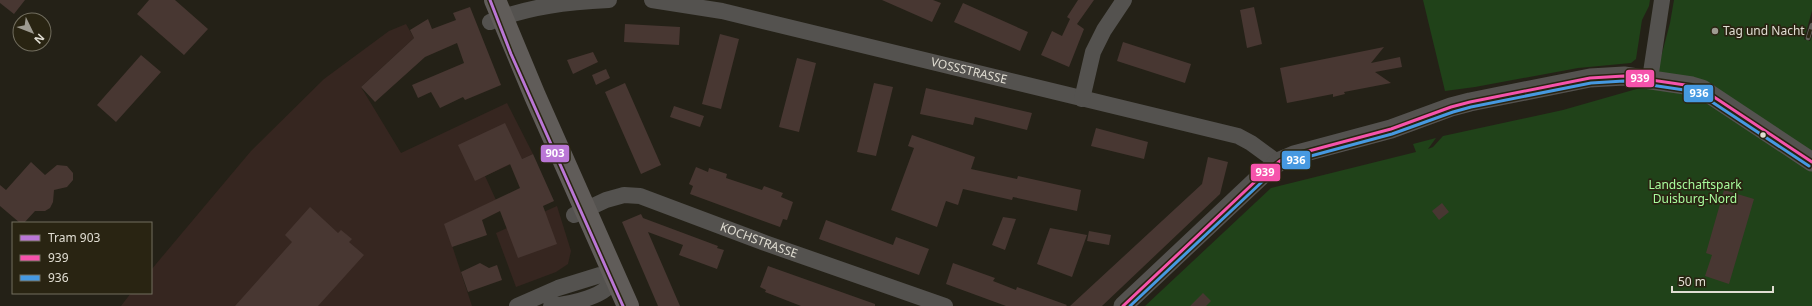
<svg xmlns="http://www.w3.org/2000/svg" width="1812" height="306" font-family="'Noto Sans',sans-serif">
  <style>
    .commercial { fill: #362620 }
    .green { fill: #204219 }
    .building { fill: #483732 }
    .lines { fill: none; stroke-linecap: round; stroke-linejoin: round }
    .minor { stroke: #54524f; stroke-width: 16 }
    .tertiary { stroke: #54524f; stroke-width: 19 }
    .secondary { stroke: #605c59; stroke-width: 22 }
    .rail-casing { stroke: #62605b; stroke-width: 4.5 }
    .rail { stroke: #292412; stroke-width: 3; stroke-dasharray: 9; stroke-linecap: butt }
    .bus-1-casing { stroke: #292412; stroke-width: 6 }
    .bus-2-casing { stroke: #292412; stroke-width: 6 }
    .bus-1 { stroke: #f653ac; stroke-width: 3 }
    .bus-2 { stroke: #4699e1; stroke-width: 3 }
    .tram-1-casing { stroke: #292412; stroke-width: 6 }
    .tram-1 { stroke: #ba77d6; stroke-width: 3 }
    .poi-dot { fill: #9e9b91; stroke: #292412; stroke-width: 1.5 }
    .bus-dot { fill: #e0ddd2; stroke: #292412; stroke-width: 1.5 }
    .labels { text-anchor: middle; stroke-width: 3.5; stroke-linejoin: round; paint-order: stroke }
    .poi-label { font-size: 12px; fill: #e0ddd2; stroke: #292412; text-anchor: start }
    .street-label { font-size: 12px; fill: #e0ddd2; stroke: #292412 }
    .park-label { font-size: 12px; fill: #a9fc9d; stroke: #292412 }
    .line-badge { stroke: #292412; stroke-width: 1.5 }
    .badge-label { font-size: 11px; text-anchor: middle; font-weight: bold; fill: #fff }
  </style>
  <rect width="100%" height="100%" fill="#242117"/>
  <path class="commercial" d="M406 24 414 38 361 87 401 153 507 103 533 154 485 176 496 200 445 224 472 306H121L131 293H151V270L251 151 324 79 389 31Z
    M557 206 571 251 568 264 556 272 516 287 496 233Z"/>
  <path class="green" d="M1423 0H1650L1649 6 1642 20 1636 59 1631 63 1578 68 1475 87 1445 91Z
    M1674 0H1812V11L1804 39 1810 41 1812 36V306H1145L1271 188 1416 152 1413 144 1436 138 1428 149 1433 147 1443 136 1563 110 1654 84 1670 23Z"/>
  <path class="building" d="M0 0H25L14 14 0 3Z
    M149 0H175L208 29 184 55 137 14Z
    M882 0H933L941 3 932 22Z
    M1078 0H1094L1077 24 1084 29 1069 67 1041 55 1052 31 1062 36 1070 19 1067 17Z
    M963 3 1028 32 1020 51 954 22Z
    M470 7 501 85 465 100 463 97 440 108 431 92 418 98 412 85 464 63 457 43 425 57 375 102 361 87 414 38 410 30 428 19 432 29 456 20 453 13Z
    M1254 7 1262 44 1247 48 1240 10Z
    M625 24 680 27 679 45 624 42Z
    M720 34 739 39 721 109 702 104Z
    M1123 42 1191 64 1185 83 1117 61Z
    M1384 47 1371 63 1400 57 1402 67 1375 72 1391 83 1344 92 1345 94 1333 97V94L1287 103 1280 68Z
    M593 52 598 62 573 74 567 60Z
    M141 55 161 72 116 122 97 105Z
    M797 58 816 63 799 132 779 127Z
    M606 69 610 78 596 85 592 75Z
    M625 83 661 165 641 174 605 92Z
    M874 83 893 87 876 156 857 152Z
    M926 88 1032 113 1027 130 975 117 973 125 920 114Z
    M674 106 704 116 700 127 670 117Z
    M505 123 522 159 533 154 554 201 543 206 557 244 518 258 500 211 482 220 487 235 452 247 444 224 520 188 510 164 475 181 458 145Z
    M1096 128 1148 142 1144 159 1091 146Z
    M912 135 975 157 971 169 1017 179 1018 176 1081 190 1077 211 1013 197 1012 200 963 189 958 205 946 201 937 227 891 210 914 148 908 146Z
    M1208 157 1228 162 1220 194 1102 306H1070L1202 184Z
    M31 162 45 175 57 165 67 166 73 173V180L67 187 54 190 53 202 50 208 45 211H35L24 223H20L0 206V185L6 190Z
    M696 167 708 172 709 168 727 174 726 178 762 190 764 186 783 193 781 197 793 202 787 220 783 219 780 227 690 194 693 186 689 184Z
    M1724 190 1754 199 1729 284 1705 276 1712 255 1706 253Z
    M1442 203 1449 212 1439 220 1432 211Z
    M310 207 338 233 341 230 352 239 349 242 364 255 318 306H235L292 242 285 235Z
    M641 214 643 218 718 246 717 248 724 250 717 269 679 255 683 245 648 232 680 306H658L622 222Z
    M1003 217 1016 219 1005 250 992 245Z
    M826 220 893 245 896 237 929 249 919 275 819 239Z
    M1050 228 1087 235 1072 277 1037 264Z
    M1089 231 1111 235 1109 245 1087 241Z
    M480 263 489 268 497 265 502 280 468 292 461 272Z
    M953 263 995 278 993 281 1016 290 1017 287 1067 305 1066 306H1006L946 284Z
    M768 266 875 304V306H801L765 292 766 290 760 287Z
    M1203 293 1211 301 1206 306H1190Z"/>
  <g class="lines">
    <g class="minor">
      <path id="s1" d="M652 0 722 11 1238 136 1251 143 1277 162"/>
      <path d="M490 22C529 6 569 2 609 0"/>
      <path d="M1650 79 1662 0"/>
      <path d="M1082 99 1093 52 1104 30 1124 0"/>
      <path id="s2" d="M574 215 606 200 624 195 640 196 765 243 945 306"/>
      <path d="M517 306 558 288 600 275 605 274 615 277C609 297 569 304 551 306"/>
    </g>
    <path class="tertiary" d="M1123 306 1261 176 1280 161 1294 155 1391 129 1451 107 1470 102 1590 78 1624 76 1692 86 1702 89 1812 162"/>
    <path class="secondary" d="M495 0 535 96 628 306"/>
    <g class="rail-casing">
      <path id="rail" d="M1808 38 1812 25"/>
    </g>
    <use href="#rail" class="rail"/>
    <g class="bus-1-casing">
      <path id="bus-1" d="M1123 306 1261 176 1280 161 1294 155 1391 129 1451 107 1470 102 1590 78 1624 76 1692 86 1702 89 1812 162"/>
    </g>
    <g class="bus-2-casing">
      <path id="bus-2" d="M1130 306 1264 180 1283 165 1296 160 1392 134 1453 112 1471 107 1591 83 1624 81 1691 91 1700 94 1809 166"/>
    </g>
    <use href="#bus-1" class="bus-1"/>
    <use href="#bus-2" class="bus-2"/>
    <g class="tram-1-casing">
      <path id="tram-1" d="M490 0 511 54 623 306"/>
    </g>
    <use href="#tram-1" class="tram-1"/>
  </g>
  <circle class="poi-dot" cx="1715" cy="31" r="4"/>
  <circle class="bus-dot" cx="1763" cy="135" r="3.5"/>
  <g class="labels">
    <g class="poi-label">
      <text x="1723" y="35">Tag und Nacht</text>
    </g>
    <g class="street-label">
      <text dy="4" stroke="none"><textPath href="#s1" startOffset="325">VOSSSTRASSE</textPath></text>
      <text dy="4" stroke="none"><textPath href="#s2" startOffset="197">KOCHSTRASSE</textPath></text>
    </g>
    <g class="park-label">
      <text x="1695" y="189">Landschaftspark<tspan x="1695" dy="14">Duisburg-Nord</tspan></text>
    </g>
  </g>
  <g class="line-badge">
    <rect x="1625" y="69" width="30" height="19" rx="4" fill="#f653ac"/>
    <rect x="1683" y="84" width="31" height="19" rx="4" fill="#4699e1"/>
    <rect x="540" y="144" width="30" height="19" rx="4" fill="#ba77d6"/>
    <rect x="1281" y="150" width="30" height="20" rx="4" fill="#4699e1"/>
    <rect x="1250" y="163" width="31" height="19" rx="4" fill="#f653ac"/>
  </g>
  <g class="badge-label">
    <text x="1640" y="82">939</text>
    <text x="1699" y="97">936</text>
    <text x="555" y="157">903</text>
    <text x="1296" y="164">936</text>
    <text x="1265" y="176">939</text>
  </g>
  <rect x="12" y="222" width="140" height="72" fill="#292412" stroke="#726e5f"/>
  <rect x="20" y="235" width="20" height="6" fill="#ba77d6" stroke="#726e5f"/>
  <text x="48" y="242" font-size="12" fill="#e0ddd2">Tram 903</text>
  <rect x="20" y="255" width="20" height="6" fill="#f653ac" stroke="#726e5f"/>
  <text x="48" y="262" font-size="12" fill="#e0ddd2">939</text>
  <rect x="20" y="275" width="20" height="6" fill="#4699e1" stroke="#726e5f"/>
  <text x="48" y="282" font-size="12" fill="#e0ddd2">936</text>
  <g transform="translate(32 32) rotate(133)"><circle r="19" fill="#292412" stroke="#726e5f"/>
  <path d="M0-3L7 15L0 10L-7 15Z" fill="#9e9b91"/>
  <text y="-6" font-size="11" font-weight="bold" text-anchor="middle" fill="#e0ddd2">N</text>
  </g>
  <path d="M1672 286v6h101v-6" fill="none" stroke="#e0ddd2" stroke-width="2"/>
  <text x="1678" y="286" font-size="12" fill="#e0ddd2" stroke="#292412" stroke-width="3" paint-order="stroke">50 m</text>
</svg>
